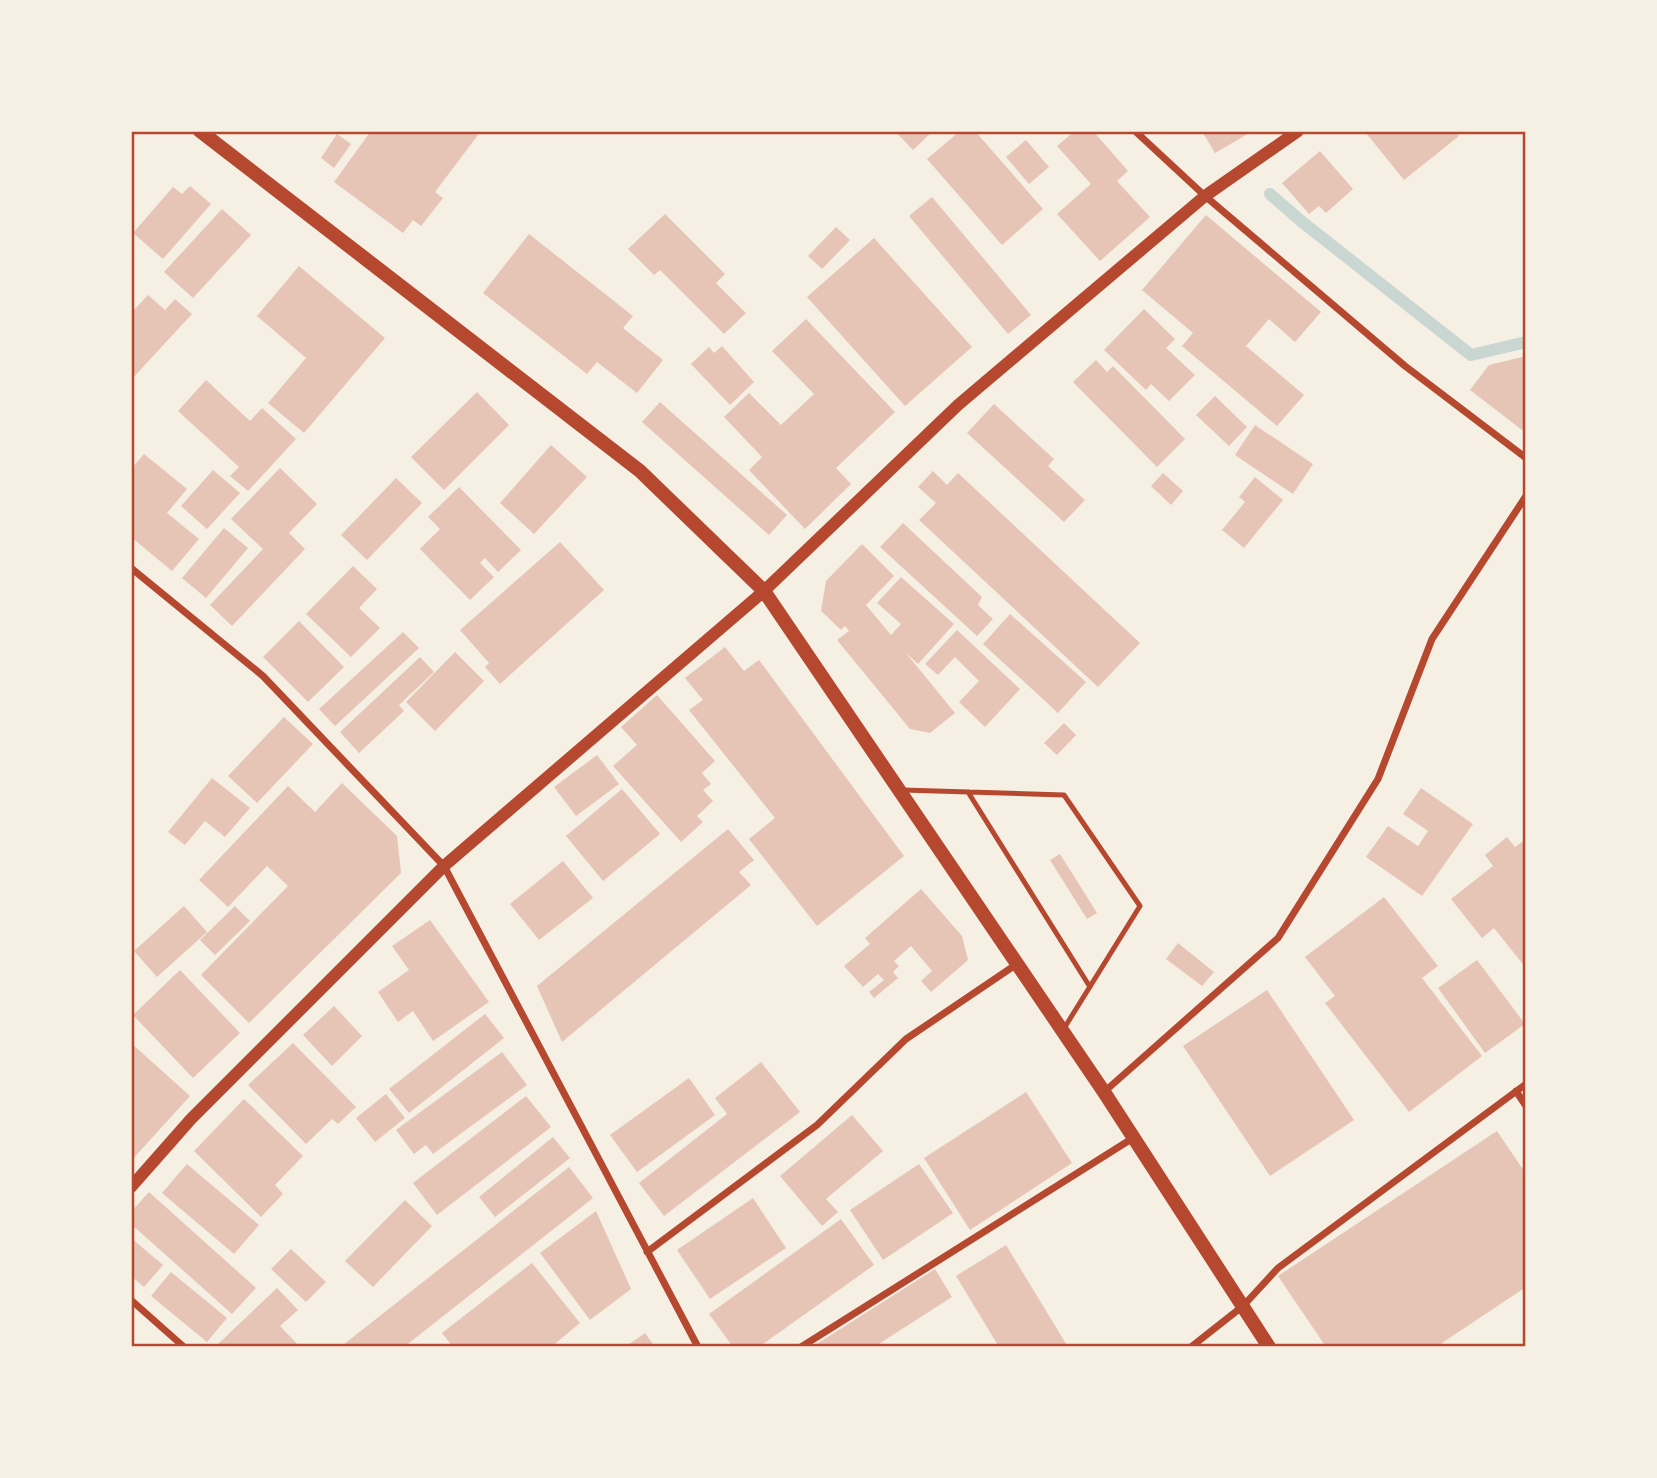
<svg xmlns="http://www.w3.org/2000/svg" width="1657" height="1478" font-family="'Fira Sans',sans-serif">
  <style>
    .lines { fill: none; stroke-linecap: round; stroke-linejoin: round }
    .stream { stroke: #c9d6d2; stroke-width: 12 }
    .building { fill: #e6c5b7 }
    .service { stroke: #b5482f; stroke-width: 5 }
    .minor { stroke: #b5482f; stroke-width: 7 }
    .tertiary { stroke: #b5482f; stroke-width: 12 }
    .secondary { stroke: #b5482f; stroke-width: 14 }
    .neatline { fill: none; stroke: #b5482f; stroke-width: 2.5 }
  </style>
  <rect width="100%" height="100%" fill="#f6efe4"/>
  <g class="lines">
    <path class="stream" d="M1270 194 1301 221 1471 355 1526 342"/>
  </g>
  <path class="building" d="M371 131H472L478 135 435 192 443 198 421 226 413 220 403 233 334 182Z
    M895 131H933L913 150Z
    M960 131H975L1043 209 1002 245 927 159Z
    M1075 131H1093L1128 171 1117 181 1150 217 1100 261 1057 214 1091 184 1057 146Z
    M1202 131H1253L1215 153Z
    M1368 131H1455L1459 136 1404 180 1366 133Z
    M337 134 351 144 334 168 321 158Z
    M1026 140 1049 167 1029 184 1006 157Z
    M1320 151 1353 189 1326 213 1319 206 1309 214 1282 183Z
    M190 186 211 204 163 259 133 233 173 187 182 194Z
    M932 197 1031 315 1008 334 909 216Z
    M222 209 251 235 193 298 164 272Z
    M665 214 725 274 716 283 746 313 724 334 660 270 654 275 628 249Z
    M1206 215 1321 312 1295 342 1269 319 1246 346 1304 395 1277 426 1182 346 1193 333 1142 290Z
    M836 227 850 240 822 269 808 256Z
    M529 234 633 316 623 328 663 360 637 393 597 362 587 374 483 293Z
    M874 238 972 347 905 406 807 297Z
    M299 266 385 338 304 433 268 403 306 358 257 316Z
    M148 295 165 310 175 299 192 314 131 380V313Z
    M1144 309 1175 339 1166 348 1195 375 1169 401 1151 384 1146 390 1104 350Z
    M806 319 895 412 836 468 851 484 805 529 749 470 762 457 724 417 749 393 781 425 814 394 772 351Z
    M722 346 754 382 730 405 691 364 709 347 714 353Z
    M1526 356V433L1470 390 1489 365Z
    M1096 360 1107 372 1113 366 1185 439 1157 467 1073 382Z
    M206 380 250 421 262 408 296 439 248 491 230 476 239 467 178 411Z
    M477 392 509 425 444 490 411 457Z
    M1215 396 1247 427 1229 446 1196 415Z
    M660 402 787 515 769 535 642 422Z
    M994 404 1054 459 1048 466 1085 500 1064 522 967 433Z
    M1255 425 1313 464 1293 494 1235 455Z
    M551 445 587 477 534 534 500 503Z
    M144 454 187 489 167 513 199 539 172 571 131 537V469Z
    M280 468 317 504 289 533 305 549 232 626 210 605 263 549 231 519Z
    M213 470 240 493 207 529 181 506Z
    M933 471 947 485 958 473 1140 643 1098 687 919 520 936 503 918 487Z
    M1163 473 1183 491 1171 505 1151 486Z
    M1255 477 1283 500 1244 548 1222 530 1245 502 1239 497Z
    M396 478 422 503 367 560 341 535Z
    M459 487 521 550 498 572 485 558 480 563 494 577 470 600 420 549 440 529 428 517Z
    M903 523 982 597 978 605 993 619 977 636 880 547Z
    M224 528 248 548 206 598 182 578Z
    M560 542 604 590 500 684 485 667 489 663 460 630Z
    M862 544 894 576 866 605 891 635 901 624 877 603 901 577 954 624 918 664 906 653 955 713 930 733 910 729 837 640 849 631 845 626 841 630 821 611 826 581Z
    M353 566 377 589 359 608 380 628 351 657 306 614Z
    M1010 614 1086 682 1058 713 983 644Z
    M299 621 344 667 308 702 263 657Z
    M957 630 1020 689 985 727 959 702 979 681 955 657 938 675 925 664Z
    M403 632 419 648 335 726 319 709Z
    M725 647 744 671 759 660 904 856 817 926 749 839 775 818 689 710 703 700 685 678Z
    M455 652 484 681 435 731 406 702Z
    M420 657 434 672 399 705 404 711 359 753 340 732Z
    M657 695 715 761 702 773 711 784 703 790 713 801 697 816 703 822 681 842 613 766 637 745 621 727Z
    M284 717 313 744 257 803 228 776Z
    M1064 723 1076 735 1057 755 1044 743Z
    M597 755 619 784 576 816 554 787Z
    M212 778 250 808 225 837 205 821 185 845 168 832Z
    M342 783 397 836 401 873 249 1023 201 975 288 886 267 866 228 907 199 880 288 786 315 812Z
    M1421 788 1473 824 1422 896 1366 857 1388 826 1418 846 1428 831 1403 814Z
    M622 789 660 834 603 881 566 836Z
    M728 829 754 860 739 872 751 885 562 1042 537 986Z
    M1507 837 1515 847 1526 839V968L1494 928 1482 938 1451 899 1493 866 1485 855Z
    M1060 854 1097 913 1087 919 1050 860Z
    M563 861 593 898 539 940 510 904Z
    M921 889 962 936 968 960 931 992 921 981 932 971 911 946 894 961 899 966 893 972 898 978 874 998 869 992 884 980 878 974 863 987 844 966 870 944 865 938Z
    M1384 897 1438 966 1422 978 1482 1056 1409 1112 1325 1003 1335 996 1305 957Z
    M184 906 207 932 157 977 134 951Z
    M235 906 250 921 215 955 200 940Z
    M430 920 489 1002 433 1041 413 1011 398 1022 378 992 409 970 392 946Z
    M1178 943 1214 972 1202 986 1166 959Z
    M1477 960 1525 1024 1485 1053 1438 988Z
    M180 970 240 1033 193 1078 133 1015Z
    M1267 990 1354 1120 1270 1176 1183 1046Z
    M334 1006 362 1036 332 1066 303 1035Z
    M485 1014 504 1038 409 1113 389 1089Z
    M131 1043 190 1096 131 1161Z
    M293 1043 356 1107 338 1124 332 1119 306 1144 248 1085Z
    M502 1052 527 1085 433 1154 426 1145 414 1154 396 1130Z
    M761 1062 800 1112 664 1216 639 1183 727 1114 715 1098Z
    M689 1078 715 1115 637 1172 610 1135Z
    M1026 1092 1072 1163 970 1230 924 1158Z
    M386 1094 405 1118 375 1142 356 1118Z
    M526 1096 551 1127 437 1215 413 1183Z
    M244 1099 303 1156 275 1185 283 1194 261 1217 194 1151Z
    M852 1115 883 1151 826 1199 838 1212 822 1226 780 1176Z
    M1497 1131 1526 1174V1287L1436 1347H1326L1278 1276Z
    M553 1137 570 1158 495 1217 479 1197Z
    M187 1164 259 1225 234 1254 162 1193Z
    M919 1164 953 1213 883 1260 850 1210Z
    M569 1167 593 1198 404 1347H344L343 1345Z
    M149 1192 256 1288 232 1314 131 1224V1212Z
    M753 1198 786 1248 710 1299 677 1250Z
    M405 1200 432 1226 373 1287 345 1261Z
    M596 1211 631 1289 590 1320 540 1253Z
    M841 1219 874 1265 759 1347H733L709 1314Z
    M131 1238 163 1265 144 1287 131 1276Z
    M1006 1245 1068 1347H999L956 1276Z
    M291 1249 326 1282 306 1302 271 1269Z
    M532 1263 580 1323 551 1347H453L442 1333Z
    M935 1269 952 1297 874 1347H812Z
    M171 1272 227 1318 207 1342 151 1296Z
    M277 1288 298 1310 280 1326 300 1347H221L218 1344Z
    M645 1333 655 1347H625Z"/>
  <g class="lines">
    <path class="service" d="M903 790 1064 795 1140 906 1063 1030
      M968 792 1090 987"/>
    <path class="minor" d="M1135 131 1205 196 1405 366 1526 458
      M131 568 263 676 444 866 698 1347
      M1516 1091 1526 1106
      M1104 1092 1278 938 1378 779 1432 639 1526 496
      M647 1252 817 1125 906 1039 1017 964
      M131 1300 184 1347
      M801 1347 1133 1138
      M1191 1347 1243 1306 1278 1268 1526 1084"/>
    <path class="tertiary" d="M131 1187 191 1119 444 866 764 591 958 405 1205 196 1298 131"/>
    <path class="secondary" d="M200 131 640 471 764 591 1104 1092 1269 1347"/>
  </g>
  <rect width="1657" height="1478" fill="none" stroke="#f6efe4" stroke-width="266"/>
  <rect x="133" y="133" width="1391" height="1212" class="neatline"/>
</svg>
